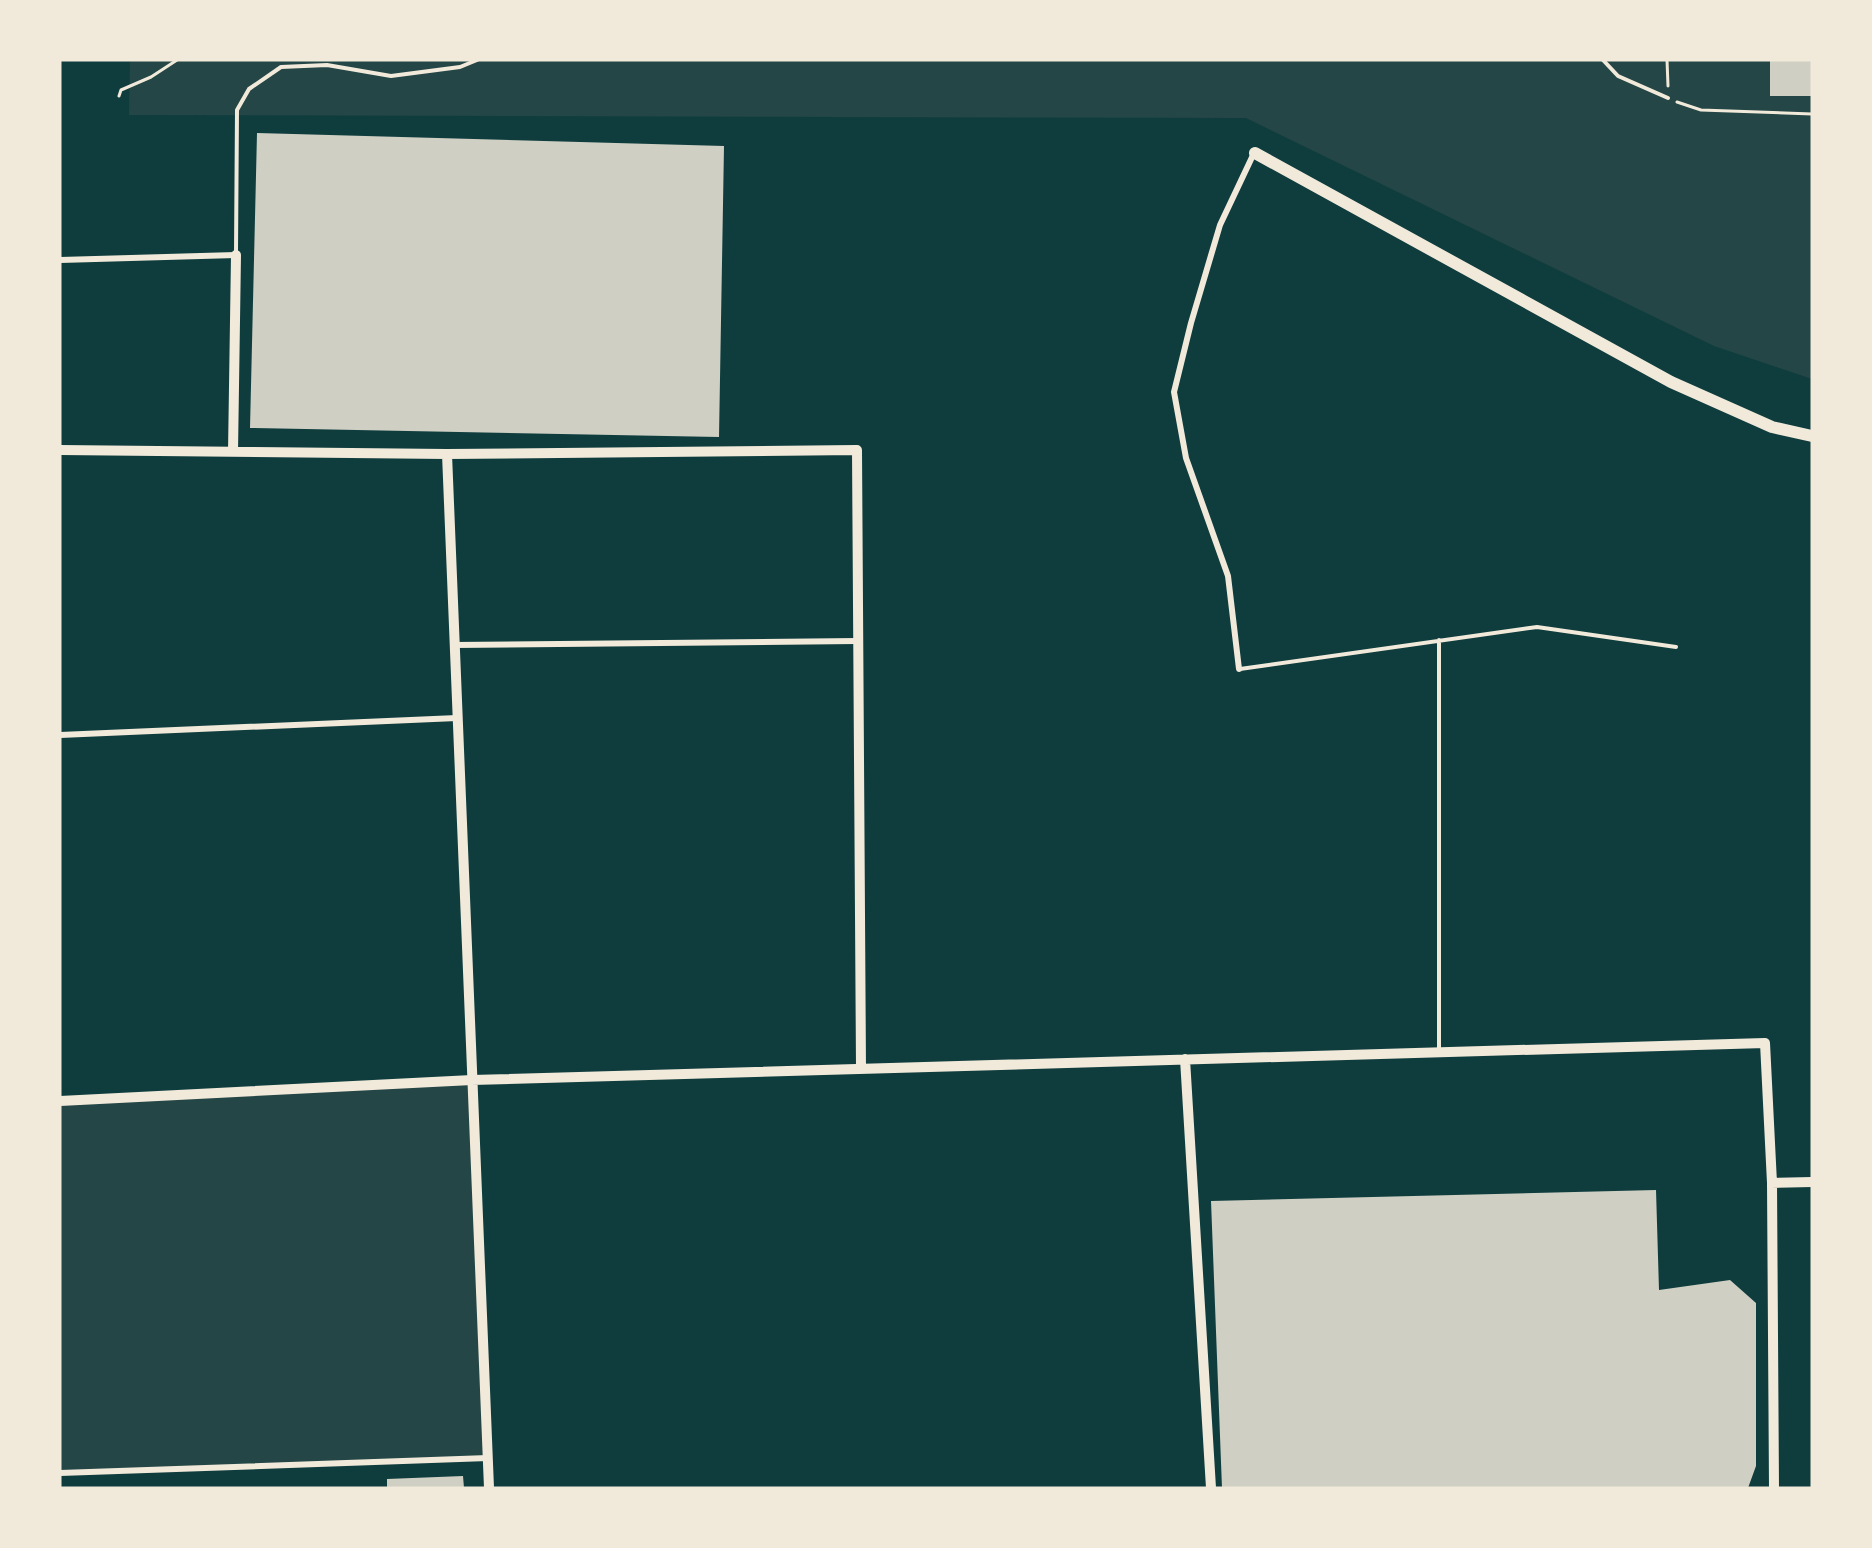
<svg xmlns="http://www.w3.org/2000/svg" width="1872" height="1548" font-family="'Nunito Sans',sans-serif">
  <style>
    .green { fill: #244646 }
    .building { fill: #cfcfc3 }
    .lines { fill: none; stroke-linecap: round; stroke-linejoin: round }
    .path { stroke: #f1e9da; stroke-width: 3 }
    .service { stroke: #f1e9da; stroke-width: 4 }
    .minor { stroke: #f1e9da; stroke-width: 6 }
    .tertiary { stroke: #f1e9da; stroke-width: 10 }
    .secondary { stroke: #f1e9da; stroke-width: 12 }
  </style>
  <rect width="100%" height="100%" fill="#0f3d3e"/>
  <path class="green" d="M130 60H1812V379L1714 346 1246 118 129 115Z
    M472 1080 488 1458 60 1473V1101Z"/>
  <path class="building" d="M1770 60H1812V96H1770Z
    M257 133 724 146 719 437 250 428Z
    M1656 1190 1659 1290 1730 1280 1756 1303V1466L1748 1488H1222L1211 1201Z
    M463 1476 464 1488H387V1479Z"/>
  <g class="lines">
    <path class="path" d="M1667 60 1668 86
      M119 96 121 90 151 77 177 60
      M1677 102 1701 110 1812 114"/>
    <path class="service" d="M1603 60 1618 76 1668 98
      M236 252 237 110 249 89 281 67 327 65 391 76 460 67 477 60
      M1439 640V1051
      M1240 669 1537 627 1676 647"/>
    <path class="minor" d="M60 260 236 255
      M454 645 857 641
      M1239 669 1228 576 1186 458 1174 392 1191 323 1220 225 1254 153
      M60 735 457 718
      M60 1473 488 1458"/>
    <path class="tertiary" d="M60 450 447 454 857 450 861 1069
      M233 452 236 255
      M447 454 489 1488
      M1185 1059 1211 1488
      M60 1101 472 1080 1765 1043 1772 1183 1774 1488
      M1772 1183 1812 1182"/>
    <path class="secondary" d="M1255 153 1671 382 1772 427 1812 436"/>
  </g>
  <rect width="1872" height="1548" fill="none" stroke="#f1e9da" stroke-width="123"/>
</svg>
